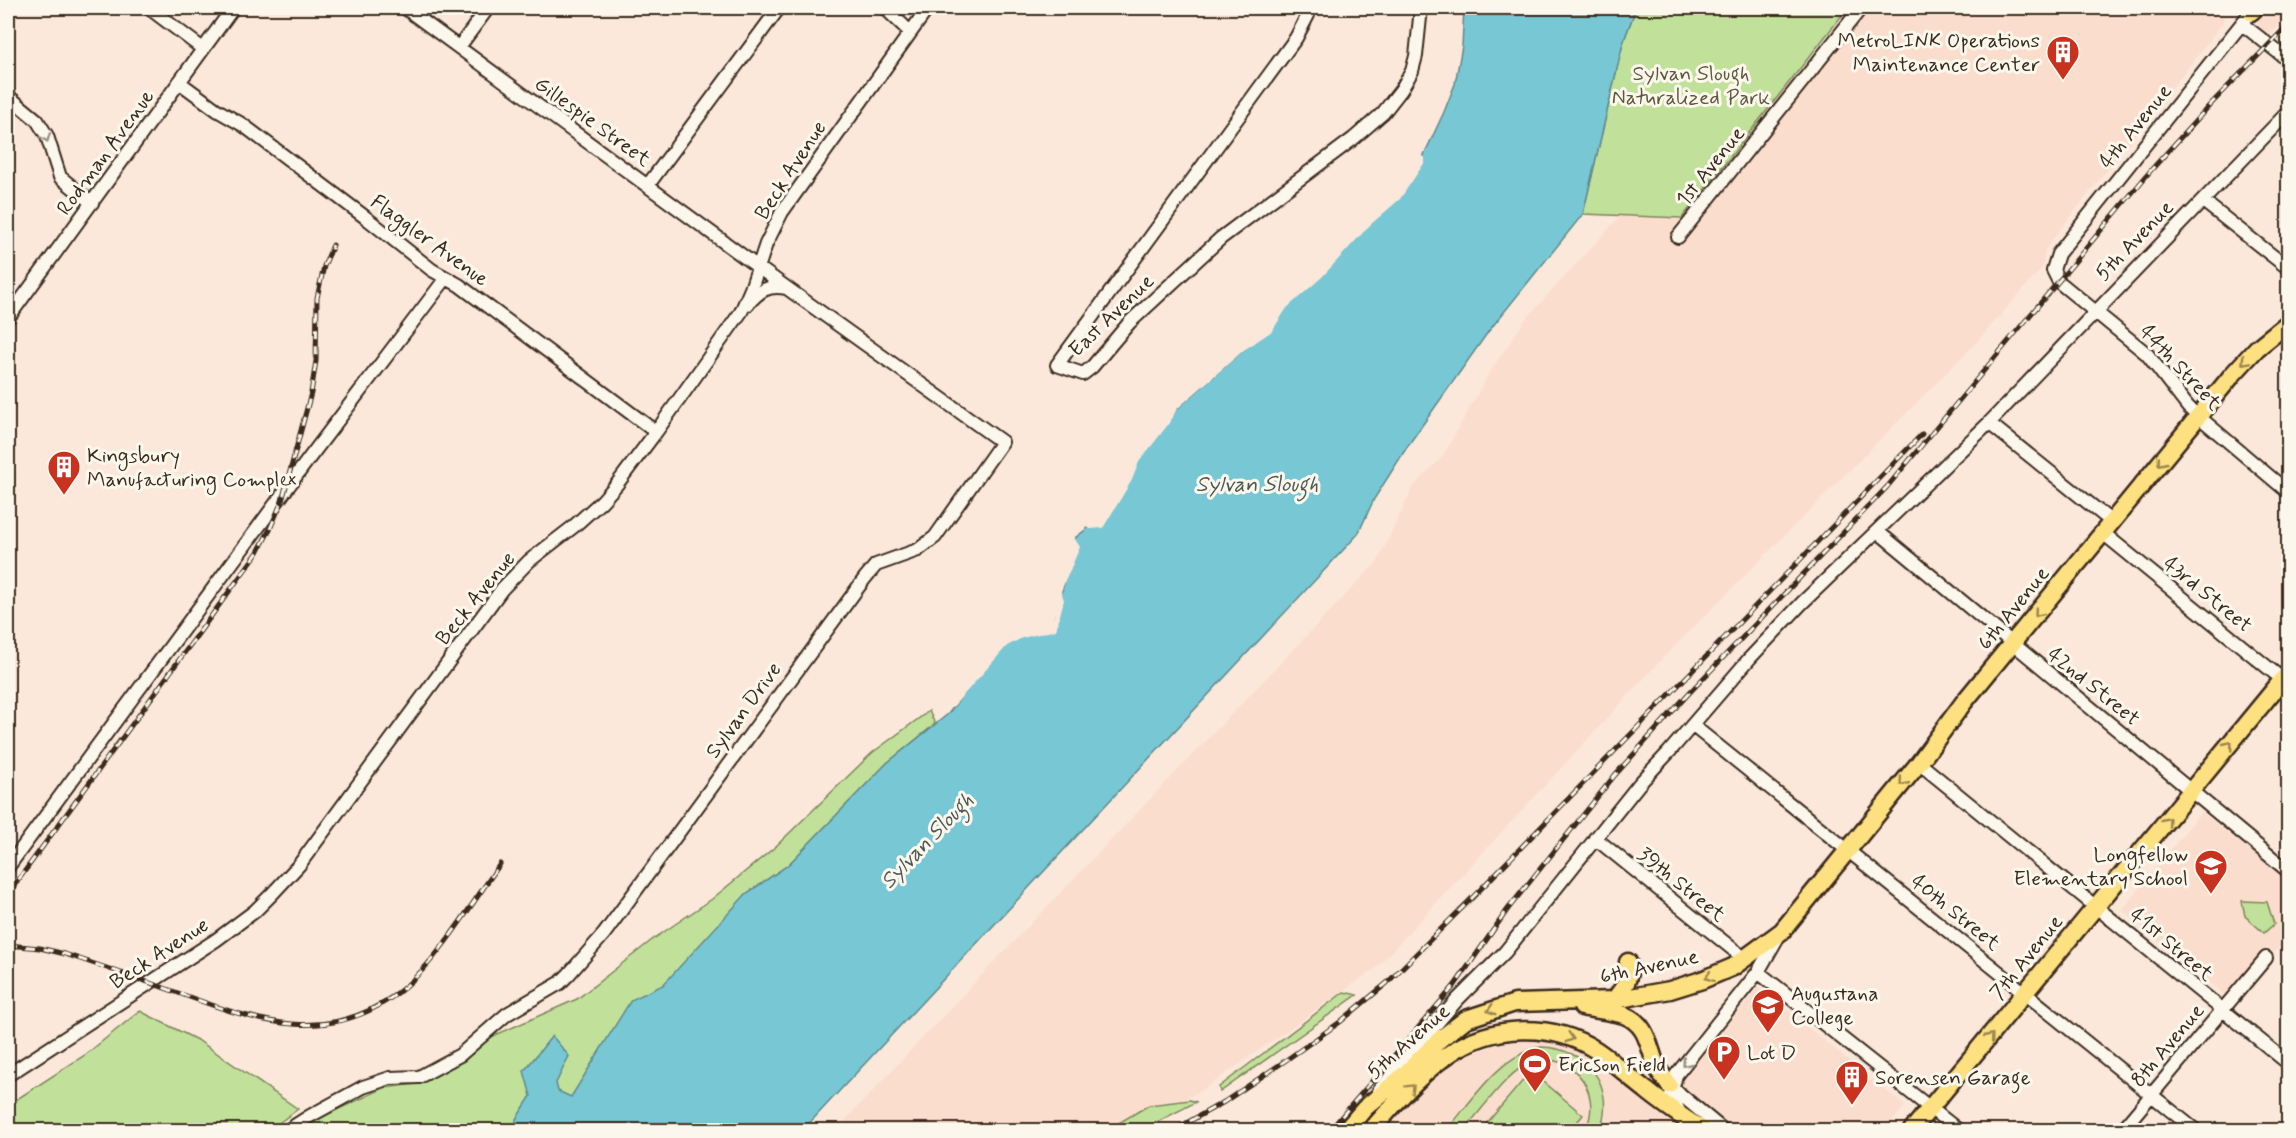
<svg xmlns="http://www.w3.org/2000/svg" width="2296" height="1138" font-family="Mynerve,sans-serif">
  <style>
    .built { fill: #fbddcd }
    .green { fill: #c1e19a; stroke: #7e865c; stroke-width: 1.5 }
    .water { fill: #78c7d5; stroke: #60888c; stroke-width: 1.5 }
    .pier { fill: #fbe8da }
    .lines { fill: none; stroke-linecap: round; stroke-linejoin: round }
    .minor-casing { stroke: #3b2a1e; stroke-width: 16 }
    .major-casing { stroke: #3b2a1e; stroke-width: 21 }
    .minor { stroke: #fbf7ec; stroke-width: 12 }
    .major { stroke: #fde080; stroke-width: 16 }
    .rail-casing { stroke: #3b2a1e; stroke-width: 5 }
    .rail { stroke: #fbf7ec; stroke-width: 3; stroke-dasharray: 9; stroke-linecap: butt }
    .oneway { stroke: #9b9085 }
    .oneway2 { stroke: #9c854f }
    .labels { text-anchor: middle; stroke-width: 6; stroke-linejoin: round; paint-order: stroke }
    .poi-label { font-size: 21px; fill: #3b2a1e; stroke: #fbf7ec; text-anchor: start }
    .park-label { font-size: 21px; fill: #5c583d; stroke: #fbf7ec }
    .street-label { font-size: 21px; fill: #3b2a1e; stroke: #fbf7ec }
    .water-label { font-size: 22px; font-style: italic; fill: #4d5955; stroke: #fbf7ec }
  </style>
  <rect width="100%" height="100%" fill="#fbe8da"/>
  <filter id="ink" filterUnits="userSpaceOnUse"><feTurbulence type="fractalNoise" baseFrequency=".0167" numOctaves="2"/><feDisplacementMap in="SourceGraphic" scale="12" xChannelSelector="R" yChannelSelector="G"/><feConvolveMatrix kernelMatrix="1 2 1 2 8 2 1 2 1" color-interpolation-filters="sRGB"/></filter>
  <g filter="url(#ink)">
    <path class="built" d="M1871 8H2220L2224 10 2223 23 2045 249 2043 267 1975 344 1663 658 1376 968 1204 1089 1124 1130H836L976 981 1378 561 1413 487 1443 456 1488 375 1525 320 1578 262 1621 215 1682 218 1694 226Z
      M2269 8H2288V16L2269 36 2260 29 2258 21Z
      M2201 812 2288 880V936L2274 953 2267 948 2227 997 2122 910Z
      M1758 987 1905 1106 1885 1130H1732L1679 1087 1680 1081Z
      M1535 1037 1565 1045 1592 1059 1680 1130H1381L1409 1100 1447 1066 1476 1052 1503 1042Z"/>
    <path class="green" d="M1636 8H1845L1847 9 1682 218 1583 214 1623 43Z
      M929 711 935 724 887 763 788 865 746 894 560 1130H299L328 1114 384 1088 416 1084 463 1058 482 1041 577 999 652 940 712 899 775 847 872 753Z
      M2242 901 2267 902 2274 924 2264 933 2245 916Z
      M1344 992 1357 995 1220 1092 1219 1087Z
      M140 1011 199 1041 298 1109 269 1130H8V1105L85 1055Z
      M1541 1047C1588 1048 1616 1086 1600 1130H1585C1606 1090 1566 1043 1524 1066 1505 1076 1479 1113 1464 1130H1447C1472 1101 1500 1054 1541 1047Z
      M1531 1071 1583 1115 1570 1130H1481Z
      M1190 1100 1196 1102 1142 1130H1107L1149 1105Z"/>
    <path class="water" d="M1464 8H1636L1623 43 1583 214 1488 332 1409 444 1374 499 1358 534 803 1130H516V1119L531 1096 524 1071 552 1036 569 1056 556 1083 558 1091 571 1097 631 1000 663 985 746 894 788 865 887 763 948 714 990 660 1014 637 1053 624C1059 595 1071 568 1075 538L1088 528 1102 524 1140 457 1177 409 1268 328 1296 292 1330 264 1393 198 1423 157 1444 112 1455 84 1462 46Z"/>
    <path class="pier" d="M1421 154 1425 158V162L1400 199 1370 225 1322 277 1287 308 1272 331 1244 350 1177 409 1170 422 1139 462 1132 480 1103 528 1090 529 1086 526 1100 521 1137 455 1175 407 1241 346 1266 326 1294 290 1328 262 1391 196Z
      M1073 536 1080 547 1061 591 1064 600 1056 630 1022 638 1007 646 952 708 949 707 988 658 1012 635 1051 622 1054 617 1057 591 1069 561Z"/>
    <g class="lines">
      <g class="minor-casing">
        <path id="minor" d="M149 8 203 49
          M885 8 910 32
          M1308 8V15L1296 38 1057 365 1083 374 1092 367 1130 322 1221 238 1353 139 1383 113 1401 90 1412 71 1416 56 1421 8
          M2246 8 2251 12 2058 254 2053 270 2059 282 2147 354 2188 407 2198 416 2288 492
          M2242 24 2288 60
          M459 47 488 8
          M179 82 217 110 243 125 365 217 432 270 459 285 656 432
          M8 96 37 120 47 136 60 177 92 203
          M648 185 779 8
          M2203 201 2288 268
          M1678 237 1861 8
          M747 305C759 291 768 284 786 288
          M8 318 233 8
          M1989 423 2112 522
          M1877 531 2288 871
          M2103 533 2288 684
          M1692 725 2195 1130
          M1919 763 2288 1063
          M1595 838 1745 959
          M8 867 310 457 446 278
          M1758 972 1958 1130
          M8 1075 216 940 255 911 272 894 299 865 502 589 529 561 573 527 602 501 617 484 656 432 741 312 751 289 766 244 782 212 928 8
          M1669 1085 1723 1130
          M1379 1090 1457 1000 1505 952 1640 783 1669 752 1750 658 1802 603 1989 423 2288 112
          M1680 1113 1671 1095 1676 1075 1758 972 1778 937
          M288 1130 310 1116 363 1087 390 1078 419 1077 460 1055 507 1014 560 983 569 974 604 934 865 578 876 565 918 550 935 537 1002 442 777 281 405 8
          M2122 1130 2266 958"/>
      </g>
      <g class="major-casing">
        <path id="major" d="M2251 12 2255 8
          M1614 1000C1624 988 1632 977 1628 962
          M1582 1007C1595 1010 1611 1011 1624 1015 1647 1024 1648 1044 1656 1065 1659 1072 1664 1078 1669 1085
          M1346 1130 1365 1108 1404 1075 1439 1040 1466 1019 1515 1003 1614 1000 1670 990 1702 980 1733 967 1782 931 1919 763 1964 702 2233 374 2257 348 2288 323
          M1371 1130C1395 1104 1419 1074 1449 1054 1492 1024 1552 1022 1596 1050 1614 1062 1629 1077 1646 1090 1664 1105 1683 1117 1702 1130
          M1912 1130 2288 673"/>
      </g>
      <use href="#minor" class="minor"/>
      <use href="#major" class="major"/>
      <g class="rail-casing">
        <path id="rail" d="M8 894 258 552 270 529 282 501 311 393 316 361 317 298 324 266 333 245
          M8 945 40 948 65 954C104 967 143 980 181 994 260 1023 333 1048 405 987 441 956 472 903 500 864
          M1174 1130 1224 1102 1279 1065 1340 1022 1387 983 1474 896 1922 434
          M1330 1130 1455 985 1508 909 1615 775 1690 692 1887 487 2152 169 2209 106 2288 25"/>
      </g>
      <use href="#rail" class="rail"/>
    </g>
    <defs><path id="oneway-chevron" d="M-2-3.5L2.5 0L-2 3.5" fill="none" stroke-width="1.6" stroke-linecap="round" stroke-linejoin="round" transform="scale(1.5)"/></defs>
    <g class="oneway">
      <use href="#oneway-chevron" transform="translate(46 138) rotate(69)"/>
      <use href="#oneway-chevron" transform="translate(1686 1063) rotate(129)"/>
    </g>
    <g class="oneway2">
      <use href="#oneway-chevron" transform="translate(2245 361) rotate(133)"/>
      <use href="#oneway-chevron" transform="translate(2161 462) rotate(129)"/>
      <use href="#oneway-chevron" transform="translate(2038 613) rotate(129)"/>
      <use href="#oneway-chevron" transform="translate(2229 745) rotate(-51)"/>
      <use href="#oneway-chevron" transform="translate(1903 782) rotate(130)"/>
      <use href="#oneway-chevron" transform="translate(2167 821) rotate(-51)"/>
      <use href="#oneway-chevron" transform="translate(1709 977) rotate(159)"/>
      <use href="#oneway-chevron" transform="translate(1491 1010) rotate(163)"/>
      <use href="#oneway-chevron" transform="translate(1990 1037) rotate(-51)"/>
      <use href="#oneway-chevron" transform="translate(1570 1038) rotate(17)"/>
      <use href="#oneway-chevron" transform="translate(1411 1088) rotate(-45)"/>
    </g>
  </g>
  <defs>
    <g id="building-pin" transform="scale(1.725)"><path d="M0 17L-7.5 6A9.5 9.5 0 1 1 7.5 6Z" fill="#c8321e" stroke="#fbf7ec"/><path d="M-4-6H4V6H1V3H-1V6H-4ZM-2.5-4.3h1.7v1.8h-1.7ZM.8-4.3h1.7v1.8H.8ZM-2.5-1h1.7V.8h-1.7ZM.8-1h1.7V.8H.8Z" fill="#fff"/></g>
    <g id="school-pin" transform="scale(1.725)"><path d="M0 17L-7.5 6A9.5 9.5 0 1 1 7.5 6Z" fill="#c8321e" stroke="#fbf7ec"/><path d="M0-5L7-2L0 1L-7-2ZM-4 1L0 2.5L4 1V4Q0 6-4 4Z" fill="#fff"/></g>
    <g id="university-pin" transform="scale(1.725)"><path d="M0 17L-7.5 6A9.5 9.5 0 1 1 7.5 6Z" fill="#c8321e" stroke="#fbf7ec"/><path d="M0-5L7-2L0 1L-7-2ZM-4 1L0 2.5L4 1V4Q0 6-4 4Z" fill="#fff"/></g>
    <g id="parking-pin" transform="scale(1.725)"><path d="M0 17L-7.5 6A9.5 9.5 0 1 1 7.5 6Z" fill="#c8321e" stroke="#fbf7ec"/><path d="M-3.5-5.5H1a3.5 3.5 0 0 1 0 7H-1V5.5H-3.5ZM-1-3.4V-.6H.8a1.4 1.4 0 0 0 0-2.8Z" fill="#fff"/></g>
    <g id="stadium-pin" transform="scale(1.725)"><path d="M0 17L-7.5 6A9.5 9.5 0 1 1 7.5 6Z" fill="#c8321e" stroke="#fbf7ec"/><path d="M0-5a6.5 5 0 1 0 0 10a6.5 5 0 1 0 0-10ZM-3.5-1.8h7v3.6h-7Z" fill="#fff"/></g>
  </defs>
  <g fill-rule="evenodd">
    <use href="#building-pin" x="2063" y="52"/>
    <use href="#building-pin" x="64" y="467"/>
    <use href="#school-pin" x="2211" y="866"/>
    <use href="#university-pin" x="1768" y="1005"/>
    <use href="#parking-pin" x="1724" y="1052"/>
    <use href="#stadium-pin" x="1535" y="1064"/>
    <use href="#building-pin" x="1852" y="1077"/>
  </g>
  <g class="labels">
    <g class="poi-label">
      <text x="2040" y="47" text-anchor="end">MetroLINK Operations<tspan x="2040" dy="24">Maintenance Center</tspan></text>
      <text x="87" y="462">Kingsbury<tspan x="87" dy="24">Manufacturing Complex</tspan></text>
      <text x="2188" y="861" text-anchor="end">Longfellow<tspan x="2188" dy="24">Elementary School</tspan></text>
      <text x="1791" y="1000">Augustana<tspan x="1791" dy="24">College</tspan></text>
      <text x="1747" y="1059">Lot D</text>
      <text x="1558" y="1071">Ericson Field</text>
      <text x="1875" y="1084">Sorensen Garage</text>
    </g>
    <g class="park-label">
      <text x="1691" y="80">Sylvan Slough<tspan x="1691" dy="24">Naturalized Park</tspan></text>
    </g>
    <g class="street-label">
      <text transform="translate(593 121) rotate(36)" y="7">Gillespie Street</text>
      <text transform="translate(2135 126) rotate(-51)" y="7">4th Avenue</text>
      <text transform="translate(105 152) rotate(-54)" y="7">Rodman Avenue</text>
      <text transform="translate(1710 166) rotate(-51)" y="7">1st Avenue</text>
      <text transform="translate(790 170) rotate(-57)" y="7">Beck Avenue</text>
      <text transform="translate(430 240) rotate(36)" y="7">Flaggler Avenue</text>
      <text transform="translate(2134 240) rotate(-46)" y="7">5th Avenue</text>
      <text transform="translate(1111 315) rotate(-44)" y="7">East Avenue</text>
      <text transform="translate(2181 367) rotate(47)" y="7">44th Street</text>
      <text transform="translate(2208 594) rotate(39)" y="7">43rd Street</text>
      <text transform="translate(475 598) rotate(-51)" y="7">Beck Avenue</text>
      <text transform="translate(2013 608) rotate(-51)" y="7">6th Avenue</text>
      <text transform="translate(2094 686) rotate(39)" y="7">42nd Street</text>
      <text transform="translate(743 710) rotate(-54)" y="7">Sylvan Drive</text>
      <text transform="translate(1682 884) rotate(39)" y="7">39th Street</text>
      <text transform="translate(1956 912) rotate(39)" y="7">40th Street</text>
      <text transform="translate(2172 944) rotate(40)" y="7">41st Street</text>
      <text transform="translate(159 953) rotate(-33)" y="7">Beck Avenue</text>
      <text transform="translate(2026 957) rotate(-51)" y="7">7th Avenue</text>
      <text transform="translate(1649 966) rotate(-12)" y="7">6th Avenue</text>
      <text transform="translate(1408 1041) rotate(-41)" y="7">5th Avenue</text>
      <text transform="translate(2167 1045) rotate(-50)" y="7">8th Avenue</text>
    </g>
    <g class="water-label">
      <text x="1257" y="491">Sylvan Slough</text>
      <text transform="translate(926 840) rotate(-46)" y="8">Sylvan Slough</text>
    </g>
  </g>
  <rect width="2296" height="1138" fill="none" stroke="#fbf7ec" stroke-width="30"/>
  <rect x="15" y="15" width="2266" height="1108" fill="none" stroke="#3b2a1e" stroke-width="2" filter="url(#ink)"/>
</svg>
